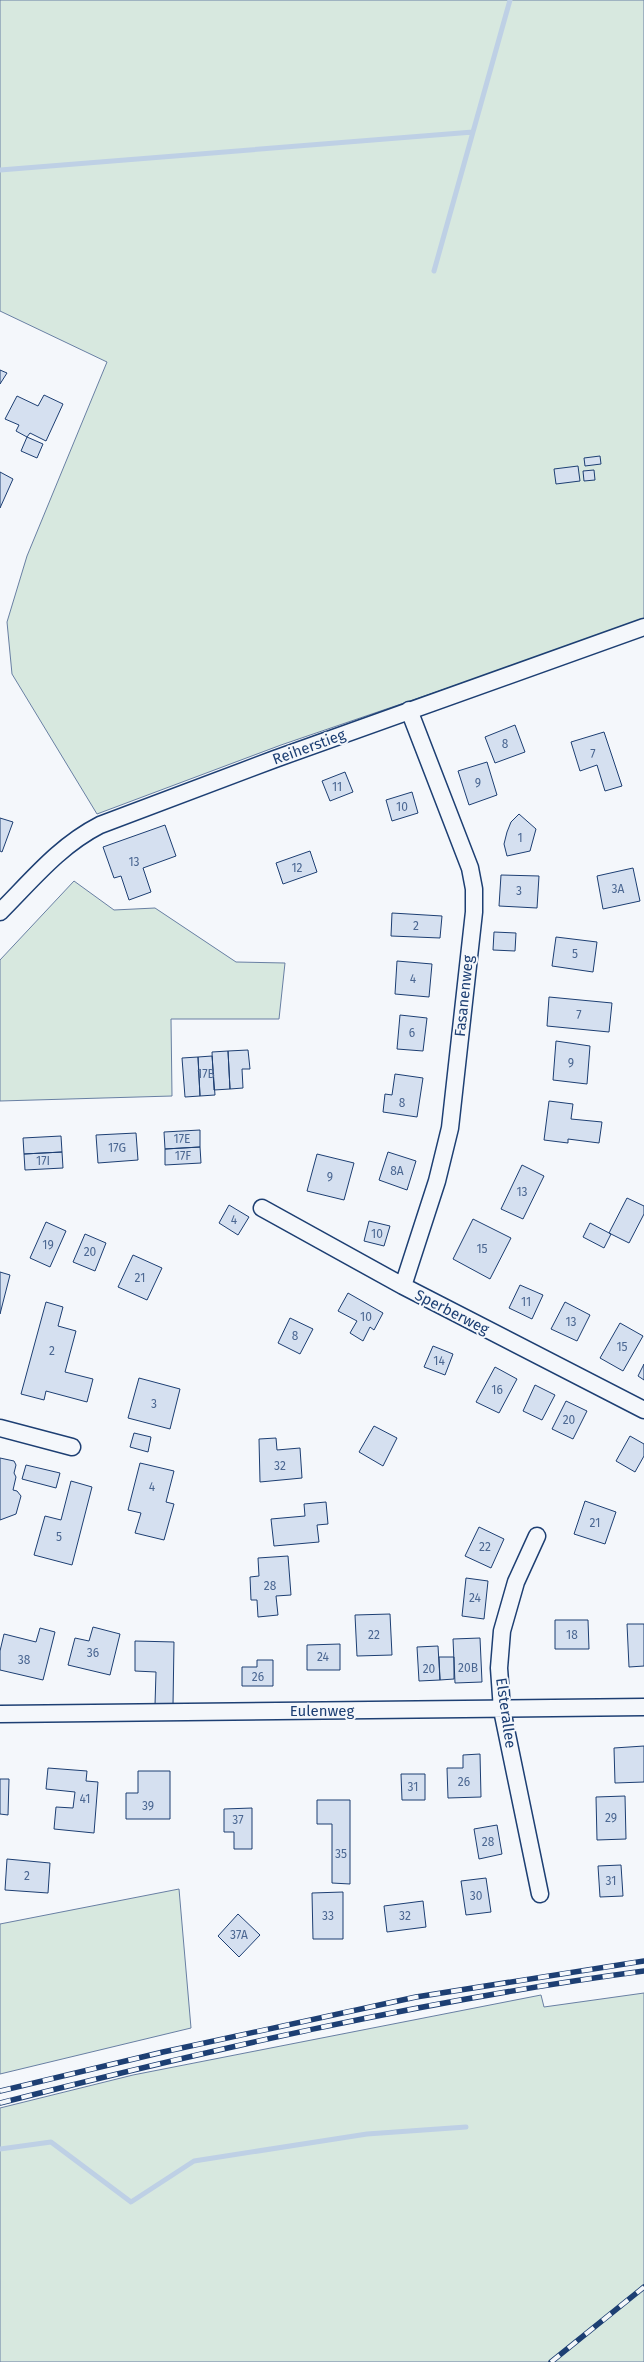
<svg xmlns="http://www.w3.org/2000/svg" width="644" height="2362" font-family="'Fira Sans',sans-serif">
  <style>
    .green { fill: #d7e8df; stroke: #687fa3 }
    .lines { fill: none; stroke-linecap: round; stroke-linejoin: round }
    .stream { stroke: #bed0e5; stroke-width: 5 }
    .building { fill: #d5e0f0; stroke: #1d3f73 }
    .street-casing { stroke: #1d3f73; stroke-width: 19 }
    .street { stroke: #f4f7fb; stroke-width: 16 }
    .rail-casing { stroke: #1d3f73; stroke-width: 5.5 }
    .rail { stroke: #f4f7fb; stroke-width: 4; stroke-dasharray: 11; stroke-linecap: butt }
    .labels { text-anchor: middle; stroke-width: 4; stroke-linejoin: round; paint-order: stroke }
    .number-label { font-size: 12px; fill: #4b6792 }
    .street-label { font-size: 15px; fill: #1d3f73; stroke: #f4f7fb }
  </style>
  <rect width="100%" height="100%" fill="#f4f7fb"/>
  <path class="green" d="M0 0H644V621L281 745 97 814 12 674 7 622 27 556 107 362 0 311Z
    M74 881 114 910 155 908 236 962 285 963 279 1019H171L172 1096 0 1101V960Z
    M179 1889 191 2028 0 2074V1924Z
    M644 1993V2362H0V2108L133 2075 541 1995 544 2007Z"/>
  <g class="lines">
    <path class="stream" d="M0 170 473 132
      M434 271 510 0
      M0 2149 51 2142 131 2202 194 2161 367 2134 466 2127"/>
  </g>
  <path class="building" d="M0 370 7 373 0 384Z
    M44 395 63 404 46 441 30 433 27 437 16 431 19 425 5 419 17 396 38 406Z
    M27 437 43 444 37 458 21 451Z
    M600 456 601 464 585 466 584 458Z
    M578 466 580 481 556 484 554 469Z
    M594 470 595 480 584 481 583 471Z
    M0 472 13 479 0 508Z
    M515 725 525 752 495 763 485 737Z
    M604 732 622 786 605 791 597 765 580 771 571 742Z
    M487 762 497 795 469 805 458 771Z
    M345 772 353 792 330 801 322 781Z
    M412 792 418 813 392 821 386 800Z
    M519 814 536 829 530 851 507 856 504 844 507 832 511 822Z
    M0 818 13 822 2 852 0 851Z
    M165 825 176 856 143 868 151 892 129 900 121 876 114 878 103 847Z
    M310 851 317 872 283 884 276 863Z
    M633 868 640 901 603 909 597 876Z
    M501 875 539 876 537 908 499 906Z
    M392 913 442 916 440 938 391 936Z
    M494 932 516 933 515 951 493 950Z
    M556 937 597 942 593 972 552 966Z
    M397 961 432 964 429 997 395 994Z
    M549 997 612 1003 609 1032 547 1026Z
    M400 1015 427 1018 423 1051 397 1049Z
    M556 1041 590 1046 587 1084 553 1080Z
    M248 1050 250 1069H242L243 1088 230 1089 228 1051Z
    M228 1051 230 1089 214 1090 212 1052Z
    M212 1056 215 1095 200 1096 198 1057Z
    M198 1057 200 1096 185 1097 182 1058Z
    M395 1074 423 1078 417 1117 383 1112 385 1094 392 1095Z
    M549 1101 573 1104 571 1119 602 1122 599 1143 568 1139V1143L544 1140Z
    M200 1130V1147L165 1149 164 1132Z
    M136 1133 138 1160 98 1163 96 1135Z
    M61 1136 62 1152 24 1154 23 1138Z
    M200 1147 201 1163 165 1165V1149Z
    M62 1152 63 1168 25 1170 24 1154Z
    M388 1152 416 1161 407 1190 379 1180Z
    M317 1154 354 1163 344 1200 307 1191Z
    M522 1165 544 1176 523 1219 501 1209Z
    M627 1198 644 1206V1214L629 1243 609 1233Z
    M229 1205 249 1217 238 1235 219 1223Z
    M473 1219 511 1238 490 1279 453 1259Z
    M369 1221 390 1226 384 1246 364 1241Z
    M46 1222 66 1231 50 1267 30 1258Z
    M590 1223 611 1234 604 1248 583 1237Z
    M85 1234 106 1243 95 1271 73 1262Z
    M133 1255 162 1268 147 1300 118 1287Z
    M0 1272 10 1275 0 1314Z
    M520 1285 543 1295 532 1319 509 1308Z
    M348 1293 383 1313 374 1330 370 1327 363 1341 350 1333 357 1321 338 1311Z
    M46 1302 63 1307 58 1326 76 1331 65 1372 93 1379 87 1402 46 1391 44 1400 21 1394Z
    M565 1302 590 1315 577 1341 551 1329Z
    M290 1318 313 1329 300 1354 278 1343Z
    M620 1323 643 1336 623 1371 600 1358Z
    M433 1346 453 1354 445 1375 424 1367Z
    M644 1364V1380L638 1376Z
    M495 1367 517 1379 499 1413 476 1402Z
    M139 1378 180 1389 170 1429 128 1418Z
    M535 1385 555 1395 542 1420 523 1411Z
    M566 1401 587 1411 573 1439 552 1429Z
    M374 1426 397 1438 383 1466 359 1452Z
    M134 1433 151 1437 148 1452 130 1447Z
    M630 1436 644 1444V1456L635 1472 616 1461Z
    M276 1438 277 1450 300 1448 302 1478 260 1482 259 1439Z
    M0 1458 14 1461 16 1465 14 1473 16 1477 13 1490 17 1491 21 1496 16 1514 0 1520Z
    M140 1463 174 1471 166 1502 174 1504 164 1540 135 1533 141 1513 128 1510Z
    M26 1465 60 1473 56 1488 22 1479Z
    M71 1481 92 1487 72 1565 34 1555 45 1516 61 1520Z
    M585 1501 616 1512 605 1544 574 1534Z
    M326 1502 328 1524 317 1525 319 1542 274 1546 271 1519 305 1516 304 1504Z
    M479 1527 504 1539 491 1568 465 1556Z
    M288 1556 291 1595 276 1596 278 1615 258 1617 257 1600H251L250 1577 259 1576 258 1558Z
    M466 1578 488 1581 484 1619 462 1616Z
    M390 1614 392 1655 357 1656 355 1615Z
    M555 1620H588L589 1649H555Z
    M627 1624H644V1666L629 1667Z
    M93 1627 120 1634 110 1675 68 1665 75 1638 89 1641Z
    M40 1628 55 1632 43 1680 0 1670V1651L4 1634 36 1642Z
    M480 1638 482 1682 455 1683 453 1639Z
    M135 1641 174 1642 173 1705H155L156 1672 135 1671Z
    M340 1644V1670H307V1645Z
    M438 1646 440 1680 419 1681 417 1647Z
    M439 1657H454V1679L440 1680Z
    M257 1660H273V1686H242V1667H257Z
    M644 1746V1782L615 1783 614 1748Z
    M480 1754 481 1797 448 1798 447 1768H463V1755Z
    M48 1768 87 1771 86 1781 98 1782 94 1833 54 1829 56 1807 73 1808 75 1792 46 1789Z
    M138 1771H170V1819H126V1793H138Z
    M401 1774H425V1800H402Z
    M0 1779H9L8 1815 0 1814Z
    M625 1796 626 1839 597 1840 596 1797Z
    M317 1800H350V1884L332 1883V1824H317Z
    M252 1808V1849H234V1832H224V1809Z
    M497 1825 502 1854 479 1859 474 1829Z
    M7 1859 50 1863 48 1893 5 1890Z
    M621 1865 623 1896 600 1897 598 1866Z
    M486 1878 491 1912 466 1915 461 1881Z
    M343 1892V1939H313L312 1893Z
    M423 1901 426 1927 387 1932 384 1906Z
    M238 1914 260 1935 239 1957 218 1936Z"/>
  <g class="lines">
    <g class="street-casing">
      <path id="street" d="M0 912C32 880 59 846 100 825L275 759 644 627
        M262 1208 403 1286 644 1410
        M403 1286 437 1181 450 1128 474 912V889L470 868 409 710
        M0 1428 72 1447
        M537 1536 516 1582 502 1631 499 1668 502 1710 540 1894
        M0 1714 644 1707"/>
    </g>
    <use href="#street" class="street"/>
    <g class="rail-casing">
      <path id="rail" d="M0 2091 163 2052 416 1997 644 1961
        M0 2103C213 2049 426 2000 644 1971
        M551 2362 644 2287"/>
    </g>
    <use href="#rail" class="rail"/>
  </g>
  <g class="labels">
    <g class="number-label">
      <text x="505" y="748">8</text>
      <text x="593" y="758">7</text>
      <text x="478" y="787">9</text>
      <text x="337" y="791">11</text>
      <text x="402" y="811">10</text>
      <text x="520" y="842">1</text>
      <text x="134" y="866">13</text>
      <text x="297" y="872">12</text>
      <text x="618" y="893">3A</text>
      <text x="519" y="895">3</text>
      <text x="416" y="930">2</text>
      <text x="575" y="958">5</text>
      <text x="413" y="983">4</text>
      <text x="579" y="1019">7</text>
      <text x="412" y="1037">6</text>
      <text x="571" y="1067">9</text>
      <text x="206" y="1078">17B</text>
      <text x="402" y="1107">8</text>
      <text x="182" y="1143">17E</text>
      <text x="117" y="1152">17G</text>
      <text x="183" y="1160">17F</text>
      <text x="43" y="1165">17I</text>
      <text x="397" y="1175">8A</text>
      <text x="330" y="1181">9</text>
      <text x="522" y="1196">13</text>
      <text x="234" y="1224">4</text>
      <text x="377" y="1238">10</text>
      <text x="48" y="1249">19</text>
      <text x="482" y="1253">15</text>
      <text x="90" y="1256">20</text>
      <text x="140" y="1282">21</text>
      <text x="526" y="1306">11</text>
      <text x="366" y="1321">10</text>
      <text x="571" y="1326">13</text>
      <text x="295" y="1340">8</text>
      <text x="622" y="1351">15</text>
      <text x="52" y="1355">2</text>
      <text x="439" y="1365">14</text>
      <text x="497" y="1394">16</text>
      <text x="154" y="1408">3</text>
      <text x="569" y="1424">20</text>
      <text x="280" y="1470">32</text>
      <text x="152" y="1491">4</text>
      <text x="595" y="1527">21</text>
      <text x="59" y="1541">5</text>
      <text x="485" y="1551">22</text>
      <text x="270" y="1590">28</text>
      <text x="475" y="1602">24</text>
      <text x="374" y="1639">22</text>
      <text x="572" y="1639">18</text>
      <text x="93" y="1657">36</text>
      <text x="323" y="1661">24</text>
      <text x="24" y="1664">38</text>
      <text x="468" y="1672">20B</text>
      <text x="429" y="1673">20</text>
      <text x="258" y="1681">26</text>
      <text x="464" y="1786">26</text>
      <text x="413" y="1791">31</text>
      <text x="85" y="1803">41</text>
      <text x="148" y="1810">39</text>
      <text x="611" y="1822">29</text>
      <text x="238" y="1824">37</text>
      <text x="488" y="1846">28</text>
      <text x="341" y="1858">35</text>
      <text x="27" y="1880">2</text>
      <text x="611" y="1885">31</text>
      <text x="476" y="1900">30</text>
      <text x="328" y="1920">33</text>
      <text x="405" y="1920">32</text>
      <text x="239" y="1939">37A</text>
    </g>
    <g class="street-label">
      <text transform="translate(309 747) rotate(-20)" y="5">Reiherstieg</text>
      <text transform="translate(464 996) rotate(-84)" y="5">Fasanenweg</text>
      <text transform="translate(452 1312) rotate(27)" y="5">Sperberweg</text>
      <text x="322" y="1716">Eulenweg</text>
      <text transform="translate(506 1713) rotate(82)" y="5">Elsterallee</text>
    </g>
  </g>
</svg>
